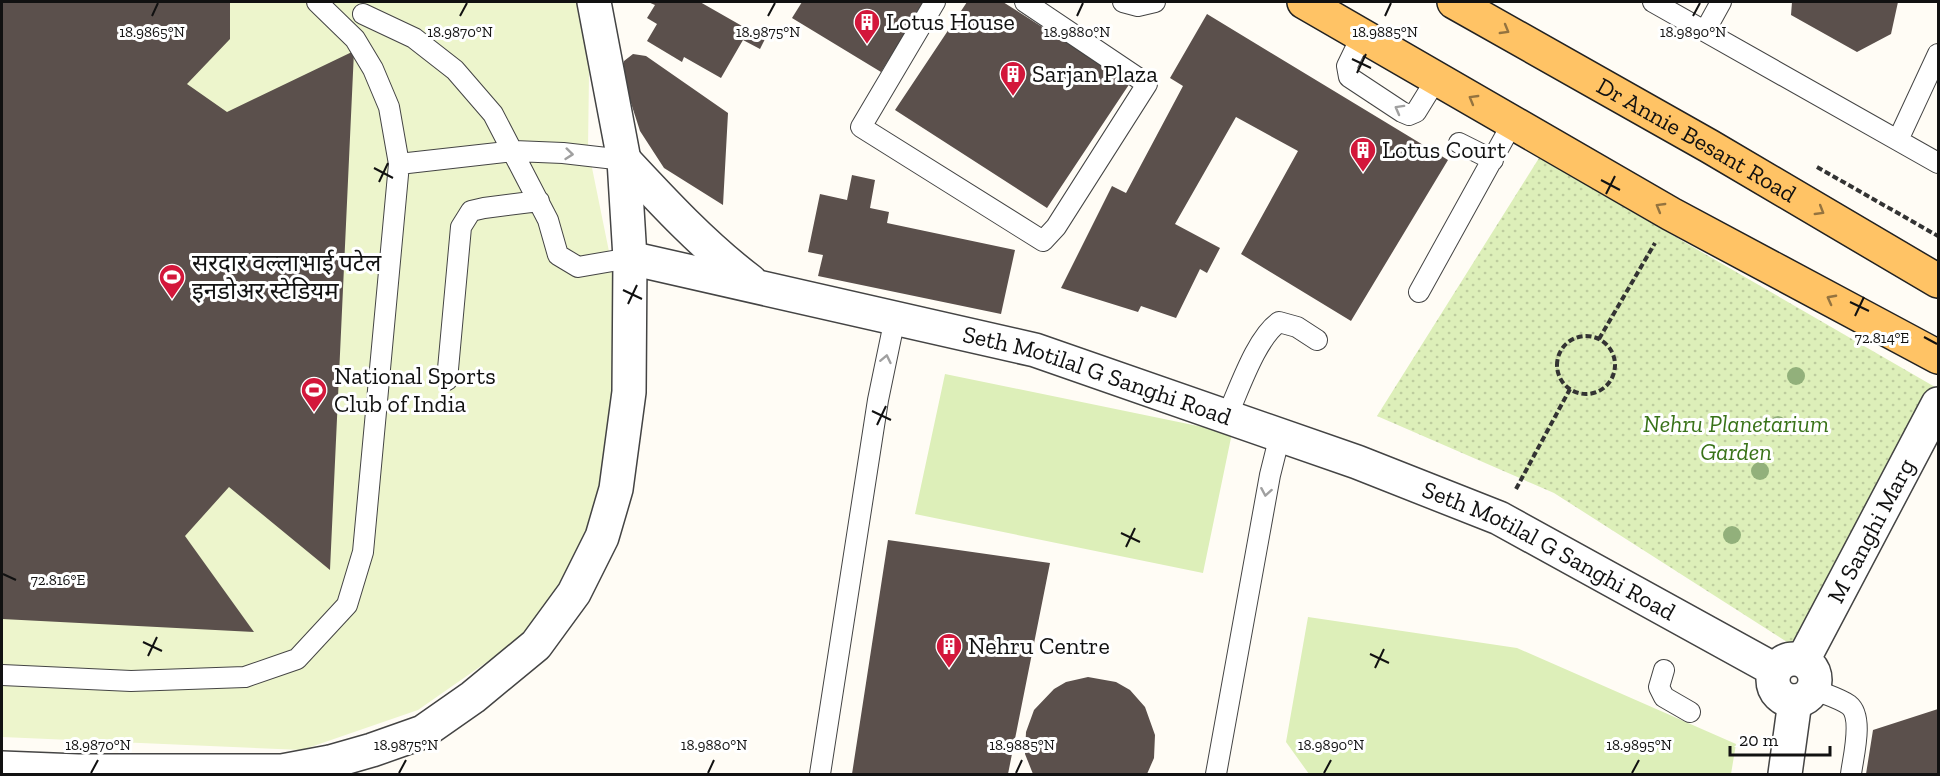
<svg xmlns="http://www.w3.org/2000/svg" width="1940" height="776" font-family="'Zilla Slab','Noto Sans Devanagari',serif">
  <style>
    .grass { fill: #ddefb9 }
    .garden { fill: url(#garden-dots) }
    .pitch { fill: #edf5cc }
    .building { fill: #5b504c }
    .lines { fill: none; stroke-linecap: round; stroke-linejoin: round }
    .lane-casing { stroke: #444; stroke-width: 22 }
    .street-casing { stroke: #444; stroke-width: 36 }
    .primary-casing { stroke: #222; stroke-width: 36 }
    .path { stroke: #333; stroke-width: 4; stroke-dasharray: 6 3; stroke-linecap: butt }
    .lane { stroke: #fff; stroke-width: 20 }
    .street { stroke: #fff; stroke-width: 33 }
    .primary { stroke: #ffc365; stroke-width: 33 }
    .tree { fill: #92b07b }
    .oneway { stroke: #94733f }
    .oneway2 { stroke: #a0a0a0 }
    .ticks { fill: none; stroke: #111; stroke-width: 2 }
    .labels { text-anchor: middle; stroke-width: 6; stroke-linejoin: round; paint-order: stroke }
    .poi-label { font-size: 24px; fill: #111; stroke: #fff; text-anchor: start }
    .street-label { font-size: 24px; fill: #111; stroke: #fff }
    .park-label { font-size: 24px; font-style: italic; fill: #387218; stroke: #fff }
    .ticks-label { font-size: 15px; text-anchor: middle; fill: #111; stroke: #fff; stroke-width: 6; stroke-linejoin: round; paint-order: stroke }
  </style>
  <defs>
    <pattern id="garden-dots" width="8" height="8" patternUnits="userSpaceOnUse" patternTransform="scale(1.5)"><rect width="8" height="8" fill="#ddefb9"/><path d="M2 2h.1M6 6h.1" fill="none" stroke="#bdcc9e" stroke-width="1.8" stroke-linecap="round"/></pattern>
  </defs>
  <rect width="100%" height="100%" fill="#fffcf5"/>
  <path class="grass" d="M945 374 1232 433 1203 573 915 514Z
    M1308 617 1517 648 1736 744 1731 774H1309L1286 742Z"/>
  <path class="garden" d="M1539 158 1935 387 1795 647 1554 493 1377 416Z"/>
  <path class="pitch" d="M2 2H590L588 148 628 345 625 481 561 610 418 710 302 750 2 737Z"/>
  <path class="building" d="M2 2H230V39L187 84 227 112 354 51 330 570 229 487 185 536 254 632 2 619Z
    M648 2H700L765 39 760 49 743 40 721 78 684 57 682 62 647 41 657 24 647 18 655 5Z
    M802 2H925L881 72 792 18Z
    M967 2H1003L1130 83 1047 208 895 110Z
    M1792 2H1898L1891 34 1857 52 1791 15Z
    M1207 14 1448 160 1351 321 1241 254 1298 151 1236 117 1175 224 1220 248 1207 273 1200 269 1176 318 1141 306 1138 312 1061 288 1112 186 1126 193 1183 86 1170 78Z
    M633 54 646 56 728 113 723 205 664 168 640 131 622 75 624 61Z
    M852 175 875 180 870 208 889 212 887 223 1015 250 1001 314 818 276 823 255 808 252 820 194 847 200Z
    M888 540 1050 563 1008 774H852Z
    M1088 677 1116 682 1130 690 1145 707 1155 735 1154 758 1147 774H1033L1025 754 1026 732 1034 710 1054 689 1066 682Z
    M1938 709V774H1866L1873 730Z"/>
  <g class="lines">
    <g class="lane-casing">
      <path id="lane" d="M935 2 861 127 1043 241 1056 227 1147 84 1025 2
        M1123 2 1138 6 1155 2
        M1653 2 1938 163
        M363 14 414 38 455 70 493 114 548 220 558 255 578 267 630 258
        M1705 31 1721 2
        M1362 35 1347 66 1349 77 1402 112 1409 115 1416 112 1437 78
        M1898 140 1938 54
        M1459 143 1493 160
        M399 164 514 151 563 153 624 160
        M1419 292 1513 122
        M447 380 461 227 471 211 484 208 539 201
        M1227 416C1239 390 1256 338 1279 322L1297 327 1317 340
        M1664 670 1659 687 1664 697 1690 712
        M2 675 131 681 245 677 297 659 347 605 363 552 399 164 389 107 373 69 355 39 317 2
        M1813 689C1824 694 1839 698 1849 705 1864 717 1853 757 1851 774
        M820 774 878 400 895 318
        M1216 774 1270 475 1280 435"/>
    </g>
    <g class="street-casing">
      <g id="street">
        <path id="s1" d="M594 2 624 160 630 258 1035 350 1357 462 1499 518 1775 670"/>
        <path d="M624 160C664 203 704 246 750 281"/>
        <circle cx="1794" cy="680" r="21"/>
        <path id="s2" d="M1803 660 1938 404"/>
        <path d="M2 768 78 771H282L330 762 372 750 423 732 473 697 536 645 574 593 602 537 616 489 629 392 630 258"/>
        <path d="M1785 774 1795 701"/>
      </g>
    </g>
    <g class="primary-casing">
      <g id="primary">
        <path d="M1304 2 1671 214 1938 357"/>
        <path id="s3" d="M1454 2 1709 146 1938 281"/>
      </g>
    </g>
    <path class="path" d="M1817 167 1938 236
      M1557 365a29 29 0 1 1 58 0a29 29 0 1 1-58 0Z
      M1599 339 1655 243
      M1516 489 1570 389"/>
    <use href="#lane" class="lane"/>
    <use href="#street" class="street"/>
    <use href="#primary" class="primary"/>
  </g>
  <g class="tree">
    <circle cx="1796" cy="376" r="9"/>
    <circle cx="1778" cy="425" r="9"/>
    <circle cx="1760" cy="471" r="9"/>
    <circle cx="1732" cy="535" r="9"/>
  </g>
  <defs><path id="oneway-chevron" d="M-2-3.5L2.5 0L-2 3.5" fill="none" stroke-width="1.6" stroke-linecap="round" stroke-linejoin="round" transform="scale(1.5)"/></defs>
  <g class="oneway">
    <use href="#oneway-chevron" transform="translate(1505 30) rotate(30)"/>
    <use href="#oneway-chevron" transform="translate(1473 99) rotate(-150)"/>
    <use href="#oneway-chevron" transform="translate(1660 207) rotate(-150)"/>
    <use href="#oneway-chevron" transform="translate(1820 211) rotate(31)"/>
    <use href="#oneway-chevron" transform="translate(1831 299) rotate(-152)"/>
  </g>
  <g class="oneway2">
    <use href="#oneway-chevron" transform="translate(1399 109) rotate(-151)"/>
    <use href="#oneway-chevron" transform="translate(569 154) rotate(6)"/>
    <use href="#oneway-chevron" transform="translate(886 359) rotate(-78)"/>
    <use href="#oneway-chevron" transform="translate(1266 492) rotate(100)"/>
  </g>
  <path class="ticks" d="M152 16 158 3M460 16 467 3M768 16 775 3M1077 16 1083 3M1385 16 1391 3M1693 16 1700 3M1352 59 1371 68M1357 73 1366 54M374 168 393 178M1601 180 1620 190M379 182 388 163M1606 194 1615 176M623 290 642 299M1850 302 1869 311M628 304 637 285M1855 316 1864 297M1924 337 1937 344M872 411 891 420M877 425 886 406M1121 533 1140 542M1126 547 1135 528M3 574 16 580M143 642 162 651M1370 654 1389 663M148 656 157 637M1375 668 1384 649M91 773 98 760M399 773 406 760M708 773 714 760M1016 773 1022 760M1324 773 1331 760M1632 773 1639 760"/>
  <defs>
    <g id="building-pin" transform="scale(1.35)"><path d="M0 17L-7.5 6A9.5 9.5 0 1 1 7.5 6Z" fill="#d3173b" stroke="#fff"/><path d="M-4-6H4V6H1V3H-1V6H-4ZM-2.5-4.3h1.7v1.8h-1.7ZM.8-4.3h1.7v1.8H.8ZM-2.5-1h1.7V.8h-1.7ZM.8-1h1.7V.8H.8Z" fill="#fff"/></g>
    <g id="stadium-pin" transform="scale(1.35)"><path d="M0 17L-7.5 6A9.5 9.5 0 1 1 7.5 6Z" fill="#d3173b" stroke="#fff"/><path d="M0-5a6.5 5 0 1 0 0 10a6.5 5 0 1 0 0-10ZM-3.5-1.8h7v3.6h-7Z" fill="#fff"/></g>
  </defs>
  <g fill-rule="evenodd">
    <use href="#building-pin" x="867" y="22"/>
    <use href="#building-pin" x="1013" y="74"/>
    <use href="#building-pin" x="1363" y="150"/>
    <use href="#stadium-pin" x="172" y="277"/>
    <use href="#stadium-pin" x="314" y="390"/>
    <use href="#building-pin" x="949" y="646"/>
  </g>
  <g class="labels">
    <g class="poi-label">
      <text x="886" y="30">Lotus House</text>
      <text x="1032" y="82">Sarjan Plaza</text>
      <text x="1382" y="158">Lotus Court</text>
      <text x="192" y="271">सरदार वल्लाभाई पटेल<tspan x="192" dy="28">इनडोअर स्टेडियम</tspan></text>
      <text x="334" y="384">National Sports<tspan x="334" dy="28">Club of India</tspan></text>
      <text x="968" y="654">Nehru Centre</text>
    </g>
    <g class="street-label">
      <text dy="8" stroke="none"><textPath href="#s3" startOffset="279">Dr Annie Besant Road</textPath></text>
      <text dy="8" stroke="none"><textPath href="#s1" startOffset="741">Seth Motilal G Sanghi Road</textPath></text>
      <text dy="8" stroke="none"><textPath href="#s2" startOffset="146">M Sanghi Marg</textPath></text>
      <text dy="8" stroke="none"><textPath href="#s1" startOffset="1227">Seth Motilal G Sanghi Road</textPath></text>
    </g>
    <g class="park-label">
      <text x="1736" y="432">Nehru Planetarium<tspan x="1736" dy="28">Garden</tspan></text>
    </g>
  </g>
  <g class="ticks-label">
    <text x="152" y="37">18.9865°N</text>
    <text x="460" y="37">18.9870°N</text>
    <text x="768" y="37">18.9875°N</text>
    <text x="1077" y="37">18.9880°N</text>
    <text x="1385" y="37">18.9885°N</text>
    <text x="1693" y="37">18.9890°N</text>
    <text x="1882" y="343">72.814°E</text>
    <text x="58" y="585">72.816°E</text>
    <text x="98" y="750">18.9870°N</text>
    <text x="406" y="750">18.9875°N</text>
    <text x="714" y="750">18.9880°N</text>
    <text x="1022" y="750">18.9885°N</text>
    <text x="1331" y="750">18.9890°N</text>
    <text x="1639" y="750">18.9895°N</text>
  </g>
  <rect width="1940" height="776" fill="none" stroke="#111111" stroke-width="6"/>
  <path d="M1730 746v9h100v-9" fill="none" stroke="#111111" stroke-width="3"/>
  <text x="1739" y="746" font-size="18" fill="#111111" stroke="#ffffff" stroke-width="4.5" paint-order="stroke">20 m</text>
</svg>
